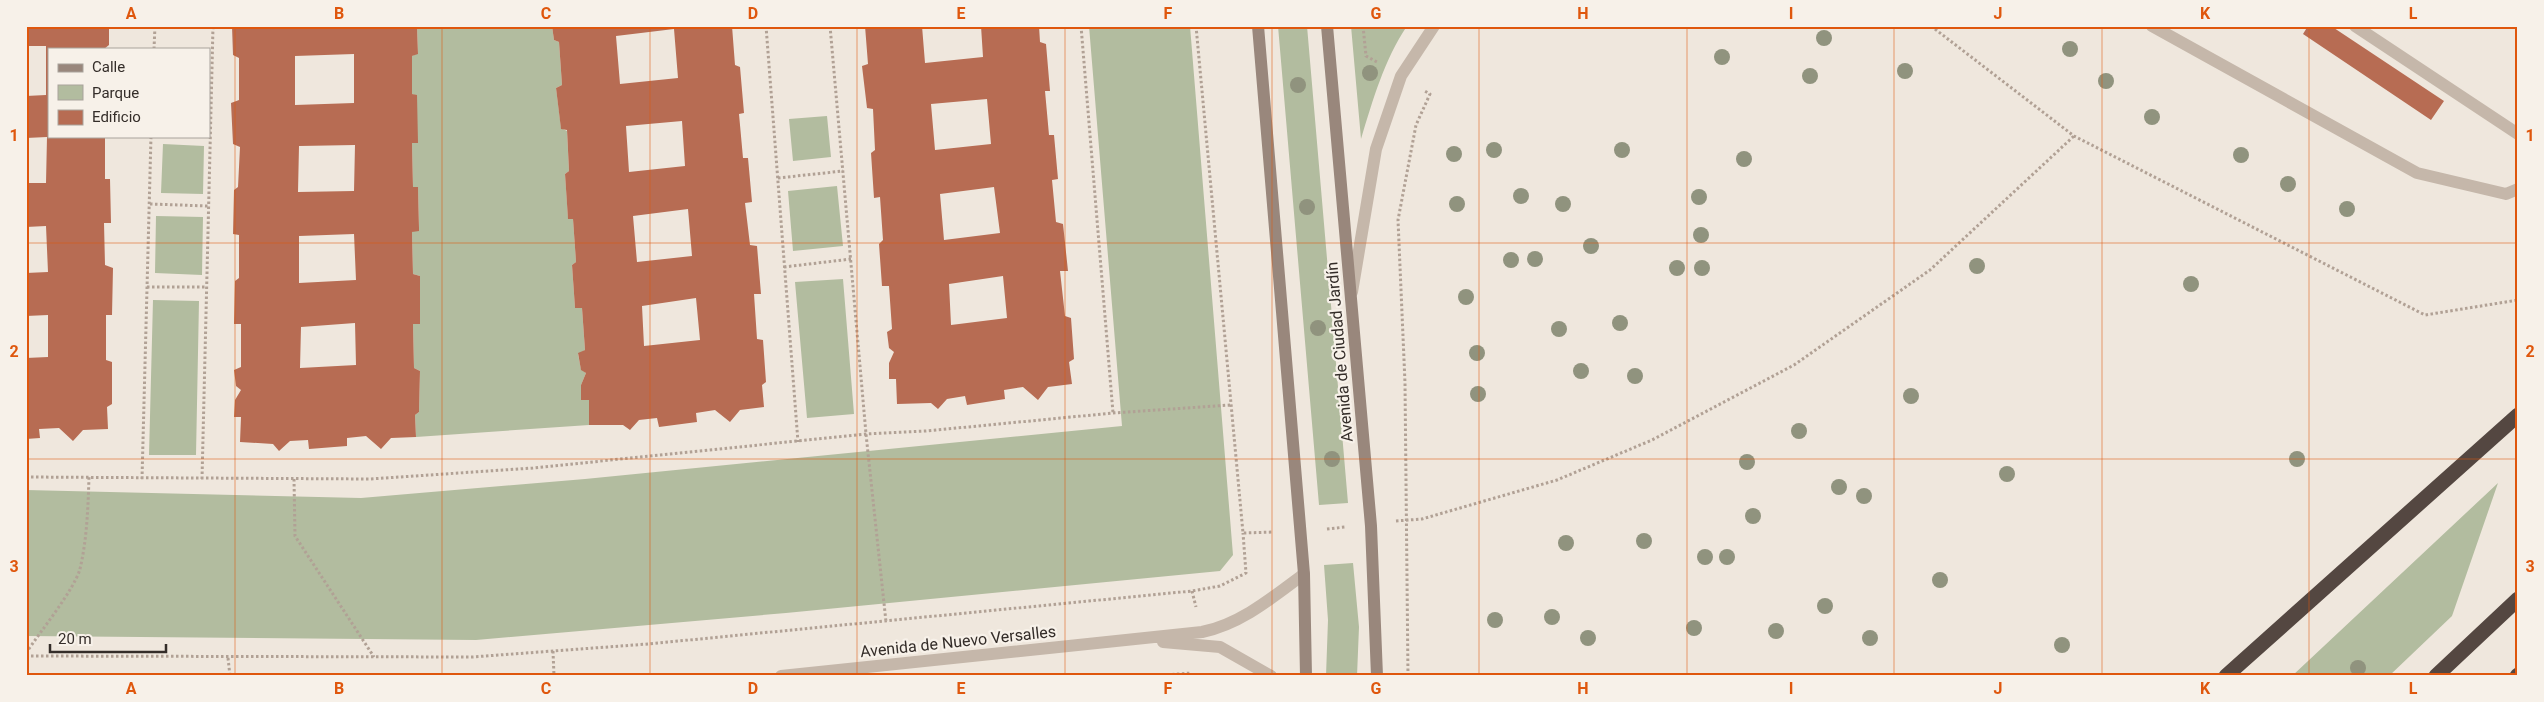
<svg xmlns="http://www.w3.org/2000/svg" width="2544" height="702" font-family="Roboto,sans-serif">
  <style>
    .green { fill: #b2bc9f }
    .building { fill: #b76c53; fill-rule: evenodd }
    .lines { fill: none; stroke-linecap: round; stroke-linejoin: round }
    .path { stroke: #b1a195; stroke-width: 3; stroke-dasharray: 2.5 2.5; stroke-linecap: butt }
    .lane { stroke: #c5b7aa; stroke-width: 12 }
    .street { stroke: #c5b7aa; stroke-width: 12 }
    .secondary { stroke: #99877c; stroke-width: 12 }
    .highway { stroke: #544741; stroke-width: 15 }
    .tree { fill: #90937e }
    .grid { fill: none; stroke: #df570d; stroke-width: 1; stroke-opacity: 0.55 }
    .labels { text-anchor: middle; stroke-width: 4.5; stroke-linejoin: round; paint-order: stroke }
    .street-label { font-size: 16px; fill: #342d29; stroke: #f7f1e9 }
    .neatline { fill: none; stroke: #df570d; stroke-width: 2 }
    .grid-label { font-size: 16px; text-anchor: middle; font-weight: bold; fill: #df570d }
  </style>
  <rect width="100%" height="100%" fill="#efe7dd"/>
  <path class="green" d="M417 26H552L554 40 559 42 562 85 556 88 561 128 567 131 569 171 565 174 568 218 573 219 576 262 572 265 575 308H582L585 350 578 354 581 369 586 373 581 385V400H589V425L416 437 415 415 419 412 420 371 414 368 413 324 420 323V276L413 274 412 232 419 227 418 188 413 187 412 143 417 96 412 94V56L418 53Z
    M1089 26H1190L1233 555 1220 571 786 613 476 640 26 636V490L361 498 585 479 1122 426Z
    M1278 26H1307L1348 503 1319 505Z
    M1351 26H1407C1384 60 1373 100 1361 139Z
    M827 116 831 157 793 161 789 119Z
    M163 144 204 146 203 194 161 193Z
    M837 186 843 246 793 251 788 191Z
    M156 216 203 217 202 275 155 273Z
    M843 279 854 414 807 418 795 282Z
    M153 300 199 301 196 455H149Z
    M2498 483 2452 616 2389 676H2292Z
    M1353 563 1359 627 1357 676H1326L1328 620 1324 565Z"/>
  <path class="building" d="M26 26H109V45L104 49H49V136H105V179H110L111 223H104L105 265 113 268 112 315H106V360L112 362V404L107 407 108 429 83 430 73 441 59 428 39 429 40 438 26 439V358L48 357V315L26 316V273L48 272 46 226 26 227V183H46L47 137 26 138V96L46 95V46H26Z
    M232 26H417L418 54 412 56V94L417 95 418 143H412L413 187H418L419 228V231L412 232 413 274 420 276V324H413L414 368 420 371 419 412 415 415 416 437 391 438 381 449 366 436 347 438V446L309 449 308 440 290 441 279 451 273 444 240 442 241 417H234L235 400 241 390 236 386 234 370 241 367V324H234L235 281 239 278V235L233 234 234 190 238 187 240 147 233 144 231 103 239 100V58L233 55ZM354 54V103L295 105V56ZM355 145 354 191 298 192 299 146ZM354 234 356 280 299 283V236ZM355 323 356 365 300 368 301 327Z
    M552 26H732L735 65 740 67 744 113 739 114 743 158H748L752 202 745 203 750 245 757 246 761 294H754L757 339 763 340 766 382 762 385 764 407 740 410 730 422 715 410 696 413 697 422 659 427 657 418 639 420 630 430 623 425H589V400H581V385L586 373 581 370 578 353 585 350 582 308H575L572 265 576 262 573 219H568L565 174 569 171 567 130 561 129 556 88 562 85 559 42 554 40ZM674 29 678 78 620 84 616 36ZM682 121 685 166 629 172 626 126ZM688 209 692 256 637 262 633 216ZM696 298 700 340 644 346 642 306Z
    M865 26H922L925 63 983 57 981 26H1039L1040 42 1046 44 1050 91H1045L1049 135H1054L1058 179 1052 180 1056 222 1063 224 1068 271H1060L1065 316 1071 318 1074 359 1069 362 1072 384 1048 387 1038 400 1023 387 1004 390 1005 399 967 405 965 396 947 399 938 409 931 403 897 404 896 379H889V363L894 352 889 348 887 332 892 329 889 286H882L879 244 883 240 880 197 874 198 871 153 875 150 873 109 867 108 862 66 868 64ZM987 99 991 144 935 150 931 104ZM994 187 1000 233 944 240 940 194ZM1003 276 1007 318 951 325 949 284Z
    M2308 26H2331L2444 101 2431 120 2303 34Z"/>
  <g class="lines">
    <path class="path" d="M766 26 798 442
      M830 26 866 434 886 622
      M1081 26 1113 413
      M1196 26 1243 533 1273 532
      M1363 26 1366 56 1377 62
      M1931 26 2074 136 2425 315 2518 300
      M154 49 155 26
      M778 178 843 171
      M150 204 208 206
      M784 267 851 259
      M147 287H206
      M26 477 370 479 533 468 866 434 926 431 1113 413 1230 405
      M142 479 151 136
      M202 479 213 26
      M294 479 295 536 374 657
      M1396 521 1422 519 1557 480 1652 440 1794 365 1930 270 2074 136
      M1327 529 1345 527
      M1192 591 1196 607
      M553 651 554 676
      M26 653C40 632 74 590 80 569 87 539 88 508 89 477
      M26 656 472 657 648 644 1192 591 1220 586 1246 573 1243 533
      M228 658 230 676
      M1152 676 1191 673
      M1408 676 1405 383 1398 220 1416 125 1430 94 1423 90"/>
    <path class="lane" d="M2152 26 2417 173 2506 194 2518 189
      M2355 26 2518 134
      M1352 292 1376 149 1401 76 1434 26"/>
    <path class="street" d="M1163 642 1220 647 1271 676
      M781 676 1202 632C1241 624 1273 597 1304 574"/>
    <path class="secondary" d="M1258 26 1304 574 1306 676
      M1327 26 1371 526 1377 676"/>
    <path class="highway" d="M2226 676 2518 415
      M2436 676 2518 599
      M2517 676 2518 675"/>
  </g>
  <g class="tree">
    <circle cx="1824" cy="38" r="8"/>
    <circle cx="2070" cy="49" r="8"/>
    <circle cx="1722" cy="57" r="8"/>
    <circle cx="1905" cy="71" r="8"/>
    <circle cx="1370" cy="73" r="8"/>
    <circle cx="1810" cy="76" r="8"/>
    <circle cx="2106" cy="81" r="8"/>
    <circle cx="1298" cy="85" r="8"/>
    <circle cx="2152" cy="117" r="8"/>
    <circle cx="1494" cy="150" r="8"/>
    <circle cx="1622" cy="150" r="8"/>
    <circle cx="1454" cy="154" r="8"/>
    <circle cx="2241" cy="155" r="8"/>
    <circle cx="1744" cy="159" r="8"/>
    <circle cx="2288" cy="184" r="8"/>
    <circle cx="1521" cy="196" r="8"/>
    <circle cx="1699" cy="197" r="8"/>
    <circle cx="1457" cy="204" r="8"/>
    <circle cx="1563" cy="204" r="8"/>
    <circle cx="1307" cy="207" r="8"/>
    <circle cx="2347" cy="209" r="8"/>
    <circle cx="1701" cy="235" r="8"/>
    <circle cx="1591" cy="246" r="8"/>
    <circle cx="1535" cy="259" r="8"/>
    <circle cx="1511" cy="260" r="8"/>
    <circle cx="1977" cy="266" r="8"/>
    <circle cx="1677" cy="268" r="8"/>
    <circle cx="1702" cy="268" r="8"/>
    <circle cx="2191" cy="284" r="8"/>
    <circle cx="1466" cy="297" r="8"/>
    <circle cx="1620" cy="323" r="8"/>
    <circle cx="1318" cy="328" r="8"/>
    <circle cx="1559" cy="329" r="8"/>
    <circle cx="1477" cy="353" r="8"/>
    <circle cx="1581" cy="371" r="8"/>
    <circle cx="1635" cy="376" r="8"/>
    <circle cx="1478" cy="394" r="8"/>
    <circle cx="1911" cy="396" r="8"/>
    <circle cx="1799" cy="431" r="8"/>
    <circle cx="1332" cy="459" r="8"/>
    <circle cx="2297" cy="459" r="8"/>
    <circle cx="1747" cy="462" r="8"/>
    <circle cx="2007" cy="474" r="8"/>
    <circle cx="1839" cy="487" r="8"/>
    <circle cx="1864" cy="496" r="8"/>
    <circle cx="1753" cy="516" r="8"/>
    <circle cx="1644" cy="541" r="8"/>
    <circle cx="1566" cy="543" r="8"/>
    <circle cx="1705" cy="557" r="8"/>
    <circle cx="1727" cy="557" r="8"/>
    <circle cx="1940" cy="580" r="8"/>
    <circle cx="1825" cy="606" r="8"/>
    <circle cx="1552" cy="617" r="8"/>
    <circle cx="1495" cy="620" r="8"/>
    <circle cx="1694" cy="628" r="8"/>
    <circle cx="1776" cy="631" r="8"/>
    <circle cx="1588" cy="638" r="8"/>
    <circle cx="1870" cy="638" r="8"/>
    <circle cx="2062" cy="645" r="8"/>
    <circle cx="2358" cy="668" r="8"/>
  </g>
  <path class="grid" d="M235 26V676M442 26V676M650 26V676M857 26V676M1065 26V676M1272 26V676M1479 26V676M1687 26V676M1894 26V676M2102 26V676M2309 26V676M26 243H2518M26 459H2518"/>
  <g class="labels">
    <g class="street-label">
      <text transform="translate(1339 352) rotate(-95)" y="6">Avenida de Ciudad Jardín</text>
      <text transform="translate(958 641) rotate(-6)" y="6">Avenida de Nuevo Versalles</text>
    </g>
  </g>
  <rect width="2544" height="702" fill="none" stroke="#f7f1e9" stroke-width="55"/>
  <rect x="48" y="48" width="162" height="90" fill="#f7f1e9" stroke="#a9a39c"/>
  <rect x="58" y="64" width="25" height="8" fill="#99877c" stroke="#a9a39c"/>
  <text x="92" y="72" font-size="15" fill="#342d29">Calle</text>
  <rect x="58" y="85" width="25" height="15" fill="#b2bc9f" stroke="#a9a39c"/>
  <text x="92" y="98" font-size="15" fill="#342d29">Parque</text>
  <rect x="58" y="110" width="25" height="15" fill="#b76c53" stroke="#a9a39c"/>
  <text x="92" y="122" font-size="15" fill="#342d29">Edificio</text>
  <path d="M50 644v8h116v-8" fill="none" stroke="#342d29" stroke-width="2.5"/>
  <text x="58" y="644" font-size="15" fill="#342d29" stroke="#f7f1e9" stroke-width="4" paint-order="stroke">20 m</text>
  <rect x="28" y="28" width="2488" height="646" class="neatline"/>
  <g class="grid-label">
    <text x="131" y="19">A</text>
    <text x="339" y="19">B</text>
    <text x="546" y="19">C</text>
    <text x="753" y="19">D</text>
    <text x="961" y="19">E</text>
    <text x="1168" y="19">F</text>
    <text x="1376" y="19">G</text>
    <text x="1583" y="19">H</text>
    <text x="1791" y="19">I</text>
    <text x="1998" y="19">J</text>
    <text x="2205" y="19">K</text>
    <text x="2413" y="19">L</text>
    <text x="14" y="141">1</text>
    <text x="2530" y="141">1</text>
    <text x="14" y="357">2</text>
    <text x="2530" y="357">2</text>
    <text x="14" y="572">3</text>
    <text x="2530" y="572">3</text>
    <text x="131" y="694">A</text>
    <text x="339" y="694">B</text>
    <text x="546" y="694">C</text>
    <text x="753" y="694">D</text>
    <text x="961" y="694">E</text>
    <text x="1168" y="694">F</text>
    <text x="1376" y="694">G</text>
    <text x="1583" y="694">H</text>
    <text x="1791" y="694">I</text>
    <text x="1998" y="694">J</text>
    <text x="2205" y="694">K</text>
    <text x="2413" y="694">L</text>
  </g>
</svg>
